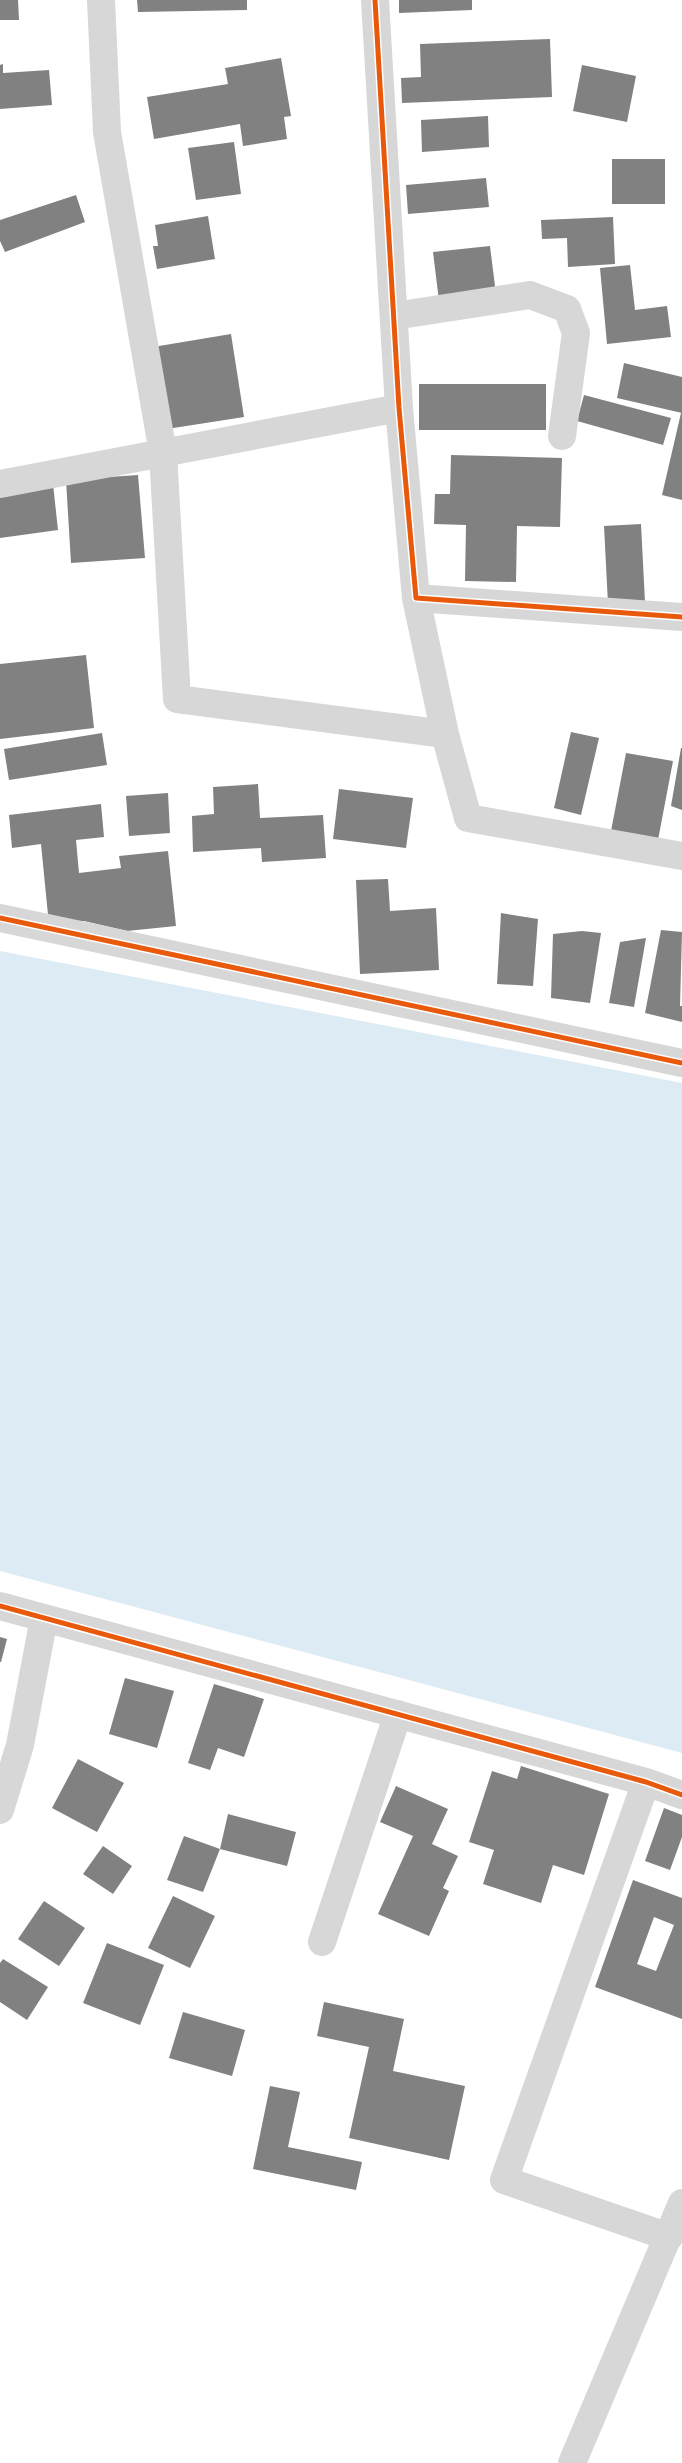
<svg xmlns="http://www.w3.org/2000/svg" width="682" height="2463" font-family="'Asap Condensed',sans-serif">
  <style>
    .water { fill: #ddebf4 }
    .building { fill: #818181; fill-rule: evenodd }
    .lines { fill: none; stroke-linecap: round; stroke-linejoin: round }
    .minor { stroke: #d7d7d7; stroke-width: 28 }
    .cycleway-casing { stroke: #fff; stroke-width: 8 }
    .cycleway { stroke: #e8590c; stroke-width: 5 }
  </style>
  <rect width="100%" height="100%" fill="#fff"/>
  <path class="water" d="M0 951 682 1083V1753L0 1571Z"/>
  <path class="building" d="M0 0H18L19 20H0Z
    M137 0H247V10L138 12Z
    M399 0H472V10L399 13Z
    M550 39 552 97 402 103 401 78 421 77 420 44Z
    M281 58 291 116 284 117 287 139 243 146 240 124 154 139 147 97 228 84 225 68Z
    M3 64V73L49 70 52 105 0 109V65Z
    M582 65 636 76 627 122 573 111Z
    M488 116 489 147 422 152 421 120Z
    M234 142 241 194 196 200 188 148Z
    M612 159H665V204H612Z
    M486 178 489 207 408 214 406 185Z
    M76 195 85 222 5 252 0 241V220Z
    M208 216 215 259 157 269 153 246H158L155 225Z
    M613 217 615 264 568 267 567 238 542 239 541 220Z
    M490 246 496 294 439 301 433 252Z
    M630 265 635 310 667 306 671 337 607 344 600 268Z
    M231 334 244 417 167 429 153 347Z
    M624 363 682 377V413L617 398Z
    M419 384H546V430H419Z
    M584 395 671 418 663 445 577 421Z
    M681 413H682V500L662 495Z
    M451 455 562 458 560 527 517 526 516 582 465 581 466 525 434 524 435 494H450Z
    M138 475 145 558 71 563 66 480Z
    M53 484 58 530 0 538V491Z
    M641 524 645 602 608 604 604 526Z
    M86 655 94 728 0 739V664Z
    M571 732 599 738 581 815 554 808Z
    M102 733 107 765 9 780 4 749Z
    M681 748H682V810L671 806Z
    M626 753 673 761 658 840 611 831Z
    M258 784 260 818 323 815 326 858 262 862 261 848 193 852 192 816 214 814 213 787Z
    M339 789 413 798 406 848 333 839Z
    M168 793 170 833 129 836 126 796Z
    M101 804 104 837 76 840 79 873 121 868 119 856 168 851 176 926 127 931 84 921 49 925 41 844 12 848 9 815Z
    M388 879 390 911 436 908 439 970 360 974 356 880Z
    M501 913 538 919 533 986 497 984Z
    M661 930 682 932 680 1006H682V1022L645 1013Z
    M582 931 601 933 590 1003 551 998 553 934Z
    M646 938 634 1007 609 1003 620 942Z
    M0 1637 7 1639 1 1662H0Z
    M125 1678 174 1691 157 1748 109 1734Z
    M214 1684 264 1699 244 1757 218 1748 210 1770 188 1763Z
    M78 1759 124 1783 97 1832 52 1808Z
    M521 1766 609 1794 584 1875 553 1865 541 1903 483 1884 494 1850 469 1842 492 1771 517 1779Z
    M396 1786 448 1809 432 1844 458 1856 443 1888 449 1891 429 1936 378 1914 413 1836 380 1822Z
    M664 1808 682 1815V1837L670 1870 645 1861Z
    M228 1814 296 1832 287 1866 220 1849Z
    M184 1836 220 1849 203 1892 167 1880Z
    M103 1846 132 1866 113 1894 83 1874Z
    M633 1880 682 1898V2019L595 1987ZM654 1917 674 1925 656 1971 637 1964Z
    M173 1896 215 1916 190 1968 148 1948Z
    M44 1901 85 1928 59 1966 18 1939Z
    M107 1943 164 1965 140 2025 83 2003Z
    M3 1959 48 1987 27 2020 0 2002V1963Z
    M324 2002 404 2019 393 2071 465 2086 449 2160 349 2138 369 2047 317 2036Z
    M183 2012 245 2030 232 2076 169 2058Z
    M270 2086 300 2092 288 2147 362 2162 356 2190 253 2169Z"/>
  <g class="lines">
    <path class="minor" d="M101 0 107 132 163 453 177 699 445 734
      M375 0 399 408 416 598 682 617
      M394 316 530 295 567 309 576 333 562 436
      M0 484 399 408
      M416 598 445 734 468 818 682 856
      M0 918 682 1063
      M0 1606 646 1782 682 1795
      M646 1782 504 2180 669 2237
      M0 1810 20 1745 44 1618
      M322 1942 398 1714
      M572 2463 682 2203"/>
    <g class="cycleway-casing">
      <path id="cycleway" d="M375 0 399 408 416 598 682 617
        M0 918 682 1063
        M0 1606 646 1782 682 1795"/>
    </g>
    <use href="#cycleway" class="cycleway"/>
  </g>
</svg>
